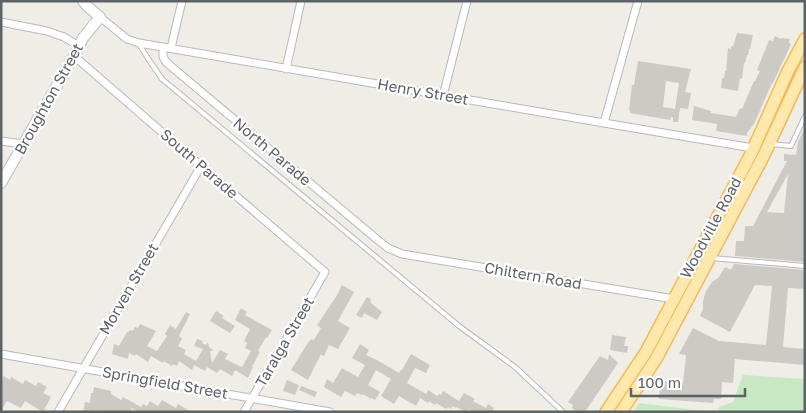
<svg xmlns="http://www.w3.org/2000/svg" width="806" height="413" font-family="'Golos Text',sans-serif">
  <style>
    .green { fill: #c6e8c2 }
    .building { fill: #cdc9c5; fill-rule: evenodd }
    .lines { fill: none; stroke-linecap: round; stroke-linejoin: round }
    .lane-casing { stroke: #b6b9bd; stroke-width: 6 }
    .street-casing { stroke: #b6b9bd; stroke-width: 9 }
    .secondary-casing { stroke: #b7bbc0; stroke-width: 12 }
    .primary-casing { stroke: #f6b959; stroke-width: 14 }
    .lane { stroke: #fff; stroke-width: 4 }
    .street { stroke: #fff; stroke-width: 7 }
    .secondary { stroke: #fff; stroke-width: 10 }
    .primary { stroke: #ffe8ac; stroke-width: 11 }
    .labels { text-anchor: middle; stroke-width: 4.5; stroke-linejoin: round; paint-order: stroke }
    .street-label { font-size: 15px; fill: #5d6267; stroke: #fff }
  </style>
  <rect width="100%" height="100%" fill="#f0ede6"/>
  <path class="green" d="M743 375 805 379V412H718L719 407 733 402Z
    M639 403 712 412H633Z"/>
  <path class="building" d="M737 33 753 35 750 49H749L748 55H747L745 63H744L742 79 740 78 738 91 721 88 722 78H724L725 71H726L728 48 731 49V46L733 47Z
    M775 36 781 39 782 38 790 39 789 43 791 44 773 83H772L754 124 747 133V136L716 131 717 124 692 120 694 106 711 111V113L736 117 740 108 742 109 754 81H755L760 71 757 70 769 40 773 41Z
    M638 61 691 69 685 92 691 93 688 109 680 108 678 122H673V117H671L670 120 630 113V111L629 110 632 85H634ZM666 81 679 83 675 109 663 107Z
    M805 127V262L735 256 736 241H744L745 226H753L787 161H784V154L796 155 798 142ZM788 174 784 213 767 212Z
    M734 264 805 270V289L788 288 783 347 805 349V365L735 359 733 383 722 382 721 399H714L713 403 659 399 661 381 683 383 686 355 679 354 693 328 719 341 766 345 772 286 755 285 730 332 700 316 703 309V301L706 291 712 282 719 277 725 267 731 270Z
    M342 285 354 292 338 321 350 328 338 349 329 345 324 356 321 354 308 380 291 370 309 341H310L311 339 314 340 321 328 317 325 337 295Z
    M367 297 371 299 370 302 382 312 377 320 364 313 362 318 356 315Z
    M241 308 247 312 245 315 272 330 267 338 266 337 258 351 260 352 252 367H253L248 378 235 370 232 376 220 369 217 373 207 367 205 371 194 365 192 370 179 361 177 366 173 364 172 366 164 361 163 363 151 356 148 362 136 354 135 356 129 353 128 359 112 354 114 344 119 346 127 332 128 333 130 330 133 331 135 327 138 328 140 324 156 331 147 346 157 351 167 336 165 334 170 325 176 329 186 312 190 314 179 336 182 339 178 346 186 350 184 354 196 361 203 349 194 346 197 339 203 341 202 343 206 345 208 342 209 347 213 350 212 351H210L212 363 220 350 228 354 225 359 242 367 251 351 245 348 247 343 244 341 250 329 235 320Z
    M216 311 224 316 222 318 235 326 230 333 210 321Z
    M612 335 626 337 624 346H628L627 353 610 350Z
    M360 344 369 350 366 355 377 360 399 373 401 370H402L411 354 430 365 426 373 415 368 407 383 426 394 428 390 437 396 439 394 441 395 443 391 459 401 464 393 475 399 473 401 486 408 488 404 494 408 492 412H473L468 409 467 412H465L457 407 456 408 453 406 451 409 448 407 446 409 436 403 435 405 429 401 428 403 420 398 416 406 399 396 394 404 381 396 391 379 376 370 368 385 380 392 375 400 371 398V399L363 394 362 395 357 393 355 396 345 391 341 397 324 387 327 379 333 383 342 368 358 377 365 365 352 358Z
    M609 354 618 363 585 412H577L572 408 573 405 568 402 600 356 608 360Z
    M4 376 10 380 11 377 23 384 25 380 36 386 38 382 47 387 43 393 51 397 43 412 25 401 21 408 7 401 1 411V381Z
    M287 380 299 385 295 395 283 391Z
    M301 386 317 392 315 397 299 390Z
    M94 387 111 391V394L121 400 123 397 141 407 143 404 147 406 150 401 158 406 162 400 176 408 178 404 191 412H138L132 408 130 412H104L95 410V412H83L85 402 90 403 91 393H93Z"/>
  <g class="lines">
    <g class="lane-casing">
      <path id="lane" d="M139 44 149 60 162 79 459 326 515 367 563 412
        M771 144 791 146 805 116
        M712 258 805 266"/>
    </g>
    <g class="street-casing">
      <path id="street" d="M100 17 127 39 139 43 604 123 753 148
        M1 22 47 31 64 37 79 46
        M163 47V57L167 63 379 241 388 248 402 254 674 299
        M171 48 182 1
        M74 56 201 166 325 272 244 412
        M286 69 301 1
        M443 96 467 1
        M604 123 638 1
        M1 141 23 144
        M1 354 330 412
        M58 412 201 166"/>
    </g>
    <g class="secondary-casing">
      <path id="secondary" d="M1 183 74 56 83 38 100 17 87 6 83 1"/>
    </g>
    <g class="primary-casing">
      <path id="primary" d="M606 412 646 352 751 154 787 73 805 39
        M621 412 656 359 763 157 805 67"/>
    </g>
    <use href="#lane" class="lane"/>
    <use href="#street" class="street"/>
    <use href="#secondary" class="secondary"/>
    <use href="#primary" class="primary"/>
  </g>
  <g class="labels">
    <g class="street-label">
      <text transform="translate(423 92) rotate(10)" y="5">Henry Street</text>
      <text transform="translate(49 99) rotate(-61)" y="5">Broughton Street</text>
      <text transform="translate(272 152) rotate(40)" y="5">North Parade</text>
      <text transform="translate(199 164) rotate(41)" y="5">South Parade</text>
      <text transform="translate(711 228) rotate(-62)" y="5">Woodville Road</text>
      <text transform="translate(533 276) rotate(10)" y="5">Chiltern Road</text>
      <text transform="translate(129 289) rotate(-60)" y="5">Morven Street</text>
      <text transform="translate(285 342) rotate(-60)" y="5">Taralga Street</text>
      <text transform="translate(165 383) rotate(10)" y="5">Springfield Street</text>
    </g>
  </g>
  <rect width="806" height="413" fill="none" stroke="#5d6267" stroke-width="5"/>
  <path d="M631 388v8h114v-8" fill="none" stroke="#5d6267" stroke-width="2.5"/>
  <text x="638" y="388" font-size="15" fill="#5d6267" stroke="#ffffff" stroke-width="4" paint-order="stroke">100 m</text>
</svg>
